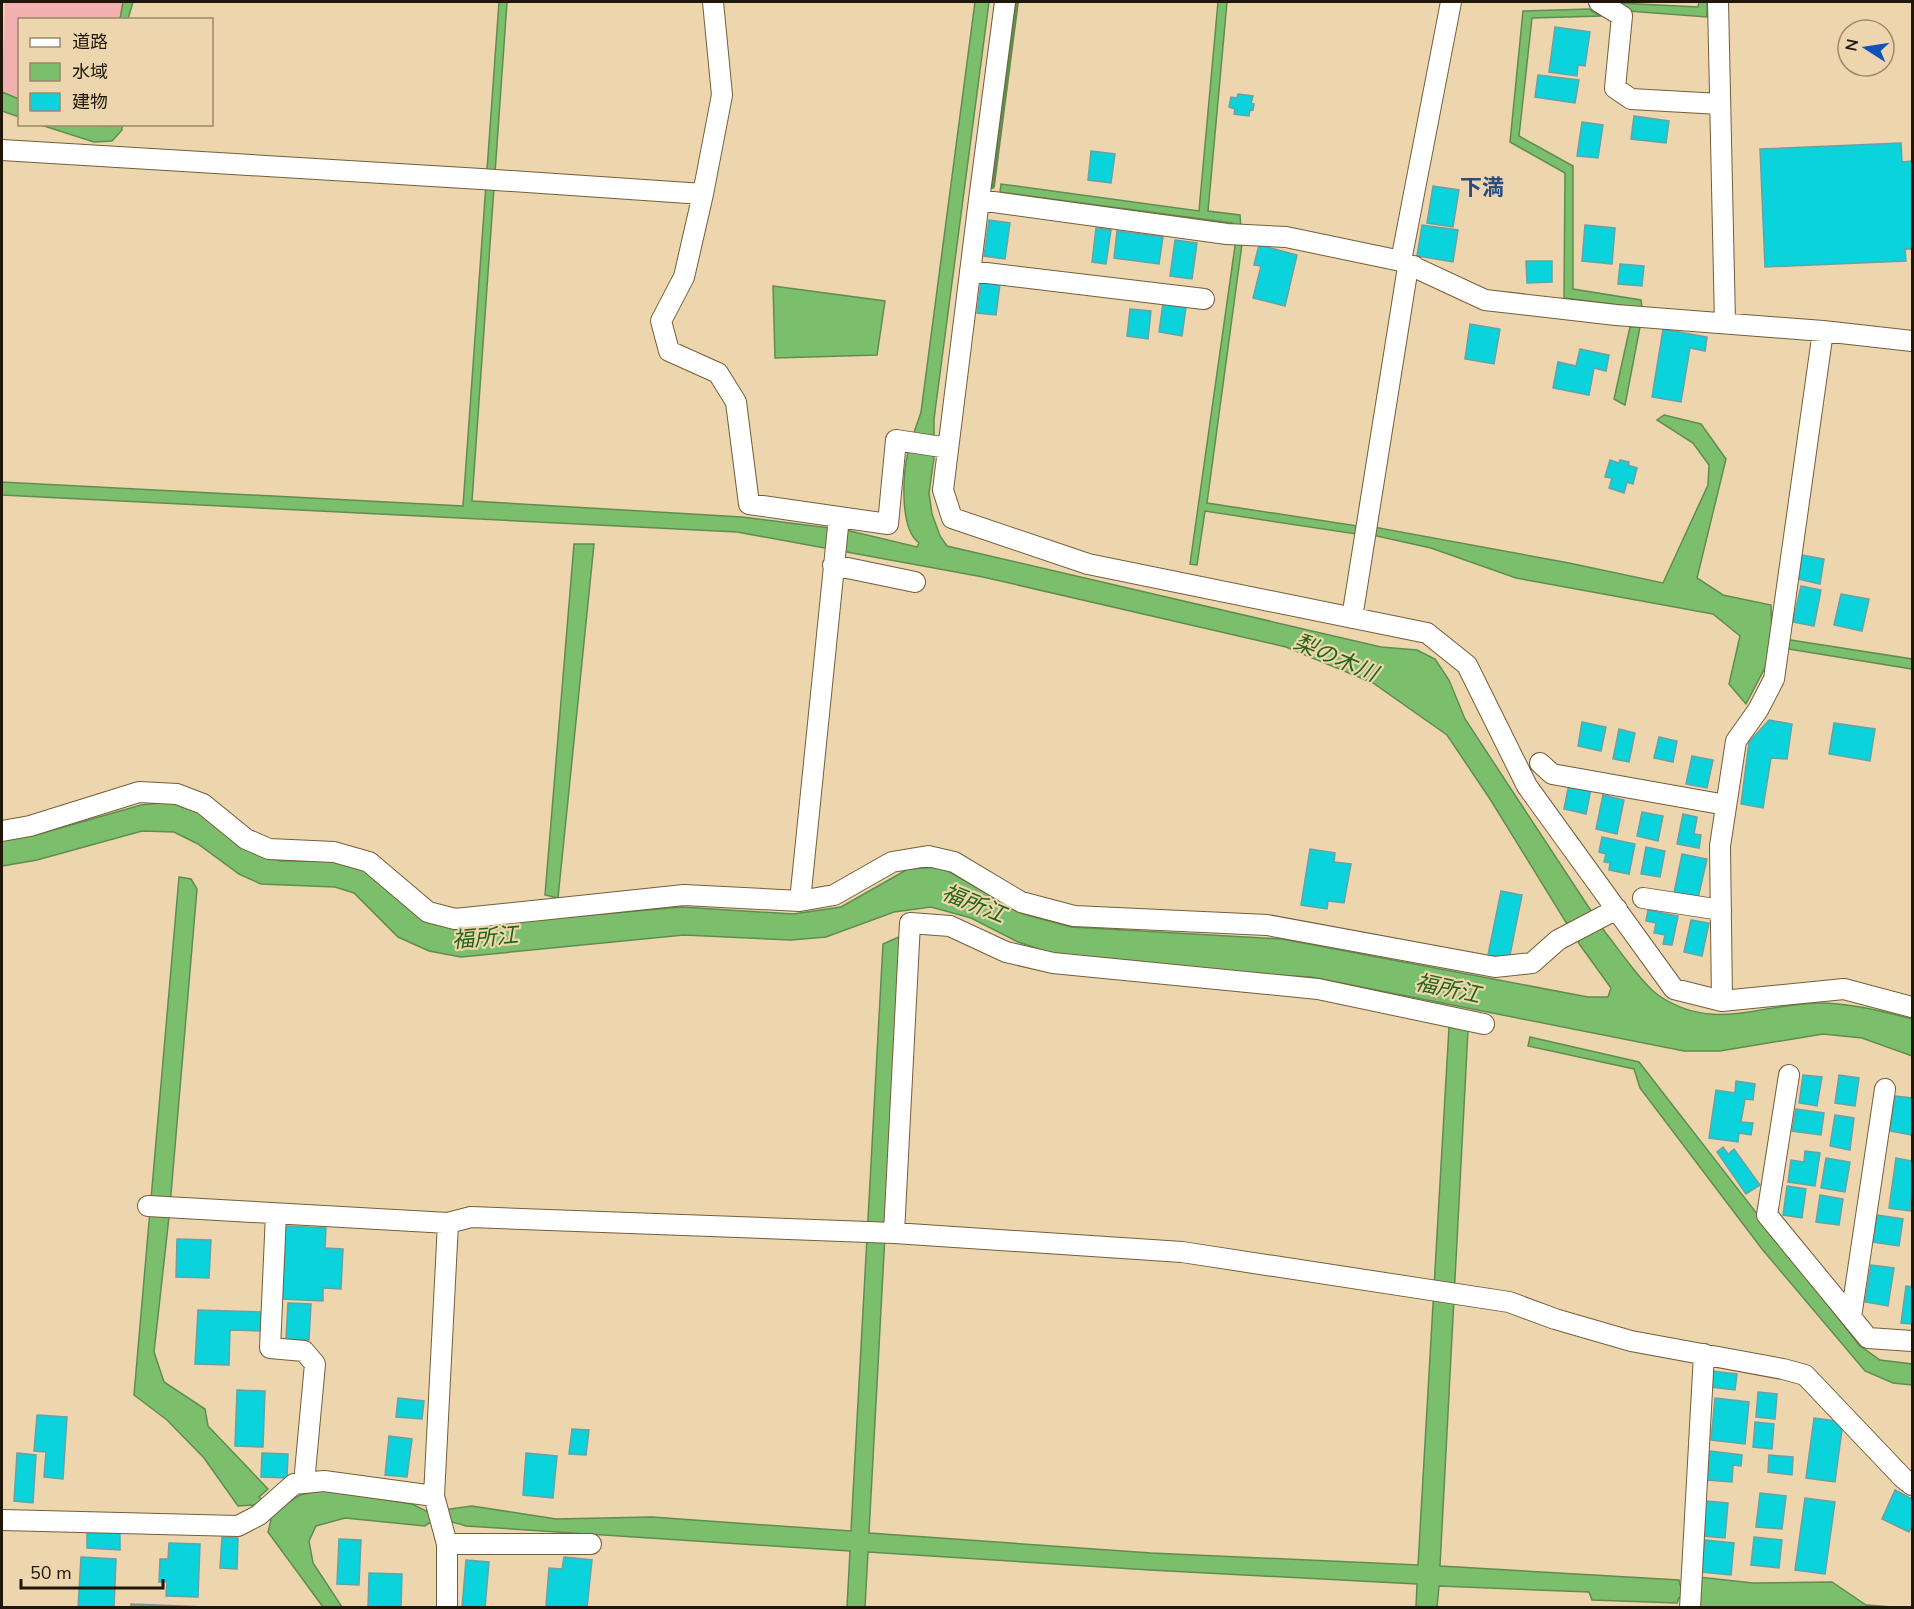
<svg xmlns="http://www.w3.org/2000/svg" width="1914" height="1609" font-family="'Nunito Sans','Noto Sans JP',sans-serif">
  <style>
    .green { fill: #f2b0ae }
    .water { fill: #7bbf6d; stroke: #608d4f; stroke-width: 1.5 }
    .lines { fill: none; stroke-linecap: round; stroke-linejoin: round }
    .stream { stroke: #608d4f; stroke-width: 6 }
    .building { fill: #0ad3dc; stroke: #6aa1a4; stroke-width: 1.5 }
    .minor-casing { stroke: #735e3a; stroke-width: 22 }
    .minor { stroke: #fff; stroke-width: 20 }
    .labels { text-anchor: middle; stroke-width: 4.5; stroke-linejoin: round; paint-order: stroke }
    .neighbourhood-label { font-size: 22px; font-weight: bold; fill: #2b4b82; stroke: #edd5ae }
    .water-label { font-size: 22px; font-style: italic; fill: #236513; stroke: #edd5ae }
  </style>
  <rect width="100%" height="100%" fill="#edd5ae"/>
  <path class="green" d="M5 2H123L120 19 20 20 19 99 2 92Z"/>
  <path class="water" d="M123 2H133L128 19H120Z
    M499 2H507L472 501 742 517 846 530 917 547 919 543C899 528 903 474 908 452 911 439 917 425 921 412L975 2H989L934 419V458L929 493 932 514 940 536 947 546 1381 647 1417 650 1435 659 1449 680 1465 719 1605 932C1618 948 1642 984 1658 995 1713 1033 1759 1004 1818 1003 1851 1003 1881 1011 1912 1019V1056L1862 1038 1823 1034 1720 1051H1684L1311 977 1252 974 1063 957 1018 942 971 918 931 907 894 912 826 937 791 940 684 935 461 957 429 951 398 937 354 893 335 887 261 884 239 874 198 844 174 832 142 831 37 860 2 866V840L36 835 141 805 171 802 202 813 249 850 280 861H335L362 866 452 927 682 907 793 914 841 907 908 869 941 867 1023 914 1071 927 1282 939 1588 997H1608L1611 988 1580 945 1490 799 1447 735 1373 683 1286 647 983 577 737 532 2 495V482L463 506Z
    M1218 2H1227L1208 211 1240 215 1242 244 1207 503 1358 526 1356 534 1205 511 1197 565 1190 564 1235 246 1232 223 1000 192 1001 184 1199 211Z
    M1699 2H1707V17L1628 11 1616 3 1698 7Z
    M1589 9 1600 16 1532 18 1519 136 1573 166V289L1641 300 1642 308 1564 298 1565 173 1510 142 1523 11Z
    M2 92 19 99V117L2 111Z
    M92 124 105 126 122 125V130L112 141 94 142 41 125Z
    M773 286 885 301 877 355 775 358Z
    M1630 327H1640L1625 405 1614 399Z
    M1664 415 1701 424 1726 459 1697 578 1723 595 1771 605 1772 637 1912 659V669L1771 646 1769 660 1746 704 1729 684 1740 636 1713 614 1516 578 1431 548 1372 535 1374 527 1569 563 1663 583 1708 485 1709 465 1693 443 1657 420Z
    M574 544H594L558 898 545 895Z
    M179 877 191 879 197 889 169 1217 154 1352 164 1382 205 1409 208 1426 268 1489 259 1497 276 1511 300 1495 322 1490 412 1504 428 1512 472 1506 556 1519 652 1517 851 1531 883 944 901 936 869 1533 1151 1553 1418 1565 1449 1027 1468 1030 1440 1566 1679 1580 1680 1585 1698 1587 1699 1577 1753 1583 1832 1582 1866 1605 1893 1607 1700 1608 1699 1599 1679 1598 1677 1603 1592 1600 1589 1592 1439 1586 1437 1607H1416L1417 1584 1150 1570 868 1552 865 1607H847L850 1551 466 1526C454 1522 436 1516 425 1526L345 1518 316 1526 309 1541 313 1563 342 1607H323L268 1532 271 1520 253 1505 238 1506 204 1458 167 1420 134 1395Z
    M1530 1037 1639 1062 1859 1345 1880 1360 1912 1364V1385L1893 1383 1865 1371 1762 1249 1640 1088 1634 1069 1528 1046Z"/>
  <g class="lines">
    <path class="stream" d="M992 186 1016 2"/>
  </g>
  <path class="building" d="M1555 27 1590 32 1585 66 1578 65 1577 76 1549 72Z
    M1538 75 1579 80 1575 103 1535 97Z
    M1238 94 1253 96 1251 103 1254 104 1253 110 1250 109 1249 116 1234 114 1235 109 1229 107 1231 97 1237 98Z
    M1634 116 1669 121 1666 143 1631 139Z
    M1582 122 1603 125 1598 158 1577 156Z
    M1901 143 1902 162 1912 161V249H1905L1906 261 1765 267 1760 149Z
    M1091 151 1115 154 1111 183 1088 180Z
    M1433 186 1459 190 1453 227 1427 223Z
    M989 220 1010 223 1005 259 984 256Z
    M1422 225 1458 230 1453 262 1417 256Z
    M1585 225 1615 228 1612 264 1582 261Z
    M1096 228 1111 230 1106 264 1092 262Z
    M1117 231 1163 237 1159 264 1114 258Z
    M1175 240 1197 243 1192 279 1170 276Z
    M1259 245 1297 255 1285 306 1253 298 1261 266 1254 265Z
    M1526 261H1552V282L1527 283Z
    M1620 264 1644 266 1642 286 1618 284Z
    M981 282 1000 284 996 315 977 313Z
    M1163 303 1186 307 1182 336 1159 332Z
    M1130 309 1151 311 1148 339 1127 336Z
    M1470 324 1500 329 1494 364 1465 359Z
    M1663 329 1707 337 1705 351 1690 348 1681 402 1652 397Z
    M1580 349 1609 355 1606 371 1594 368 1589 395 1553 388 1558 362 1576 366Z
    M1610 460 1619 463 1620 460 1629 462 1628 465 1637 468 1633 484 1627 482 1624 493 1609 488 1612 478 1605 477Z
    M1802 555 1824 559 1820 584 1798 579Z
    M1801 586 1821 590 1814 626 1793 622Z
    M1841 594 1869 599 1862 631 1834 625Z
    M1769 720 1792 724 1787 759 1771 758 1763 808 1741 804 1749 742Z
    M1582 722 1606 727 1601 751 1578 746Z
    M1834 723 1875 729 1870 761 1829 754Z
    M1619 729 1635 733 1629 762 1613 759Z
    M1659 737 1677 741 1673 762 1654 758Z
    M1692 756 1713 760 1707 788 1686 784Z
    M1569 784 1591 789 1586 814 1564 809Z
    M1603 795 1624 800 1617 834 1596 829Z
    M1642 812 1663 816 1658 841 1637 836Z
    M1683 814 1697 817 1694 834 1701 835 1699 848 1677 844Z
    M1602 837 1635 844 1629 874 1609 870 1610 863 1604 862 1606 854 1599 852Z
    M1646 847 1665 851 1660 877 1641 874Z
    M1310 849 1335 853 1334 862 1351 864 1344 903 1328 901 1327 909 1301 905Z
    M1682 854 1707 859 1698 898 1674 893Z
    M1501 891 1522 895 1509 960 1488 955Z
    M1648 910 1678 916 1672 945 1663 944 1665 935 1654 933 1656 923 1646 921Z
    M1691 920 1709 923 1702 956 1684 952Z
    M1803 1075 1822 1077 1817 1106 1799 1103Z
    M1839 1075 1859 1078 1855 1106 1835 1103Z
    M1736 1081 1755 1084 1753 1100 1745 1099 1741 1122 1753 1123 1751 1135 1739 1133 1738 1142 1709 1138 1716 1090 1735 1093Z
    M1895 1096 1912 1098V1135L1890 1131Z
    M1796 1109 1824 1113 1821 1135 1792 1131Z
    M1835 1115 1854 1118 1850 1150 1830 1146Z
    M1723 1147 1728 1154 1734 1149 1760 1185 1746 1194 1717 1152Z
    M1805 1151 1820 1153 1815 1186 1788 1182 1791 1160 1804 1162Z
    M1826 1158 1850 1162 1845 1192 1821 1188Z
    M1896 1158 1912 1161V1191L1910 1211 1889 1208Z
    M1787 1186 1806 1189 1802 1218 1783 1215Z
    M1820 1195 1843 1199 1839 1225 1816 1222Z
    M1877 1215 1903 1219 1899 1246 1873 1242Z
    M285 1226 326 1228 325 1248 343 1249 341 1289 323 1288V1301L282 1299Z
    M177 1239 211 1240 209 1278 176 1277Z
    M1871 1265 1894 1268 1888 1306 1865 1302Z
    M1906 1286 1912 1287V1324L1901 1323Z
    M288 1303 311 1304 309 1340 286 1339Z
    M198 1310 262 1312 261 1331 230 1330 229 1365 195 1364Z
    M1711 1371 1737 1374 1735 1390 1710 1387Z
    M237 1390 265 1391 263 1447 235 1446Z
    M1758 1392 1777 1394 1775 1419 1756 1417Z
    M398 1398 424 1401 422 1419 396 1417Z
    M1715 1398 1749 1402 1745 1444 1711 1440Z
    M37 1415 67 1417 63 1479 44 1477 46 1452 34 1451Z
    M1814 1418 1843 1422 1835 1482 1806 1478Z
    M1755 1422 1774 1424 1772 1449 1753 1447Z
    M572 1429 589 1430 586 1455 569 1454Z
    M389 1436 412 1439 407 1477 385 1475Z
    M1710 1451 1742 1455 1741 1466 1733 1465 1732 1482 1707 1480Z
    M17 1453 36 1455 33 1503 14 1501Z
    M262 1453 288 1454 287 1478 261 1477Z
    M526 1453 557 1456 553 1498 523 1495Z
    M1769 1455 1793 1457 1792 1475 1768 1472Z
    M1895 1490 1912 1499V1525L1909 1532 1882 1519Z
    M1760 1493 1786 1496 1782 1529 1756 1527Z
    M1805 1498 1835 1502 1825 1574 1795 1570Z
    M1706 1501 1728 1503 1725 1538 1703 1536Z
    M87 1530 120 1531V1550L87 1548Z
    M222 1537 238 1538 237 1569 220 1568Z
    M1754 1537 1782 1540 1779 1568 1751 1565Z
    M339 1539 361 1540 359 1585 337 1584Z
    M1705 1540 1734 1543 1731 1575 1701 1572Z
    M169 1543 200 1544 198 1597 166 1596 167 1582H159L160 1559H168Z
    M81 1557 116 1559 114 1608H78Z
    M564 1557 592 1560 587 1608 546 1606 549 1568 562 1569Z
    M466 1560 489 1562 485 1608H462Z
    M369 1573 402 1574 401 1608H368Z
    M131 1604 204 1607V1608H131Z"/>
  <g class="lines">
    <g class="minor-casing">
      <path id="minor" d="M713 2 722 95 703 194 684 277 661 321 669 351 718 373 736 402 749 504 888 524 896 440 948 448
        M1005 2 979 200 943 490 952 518 1088 564 1427 633 1467 665 1527 786 1674 989 1722 1001 1844 989 1912 1007
        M1599 2 1622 16 1615 88 1631 99 1720 104
        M1718 2 1725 323
        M2 150 481 179 703 194
        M979 200 1227 234 1286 237 1401 261 1485 300 1616 315 1823 331 1912 341
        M1401 261 1451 2
        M970 271 1204 299
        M833 565 915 582
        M1352 618 1407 273 1414 266
        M1540 763 1552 774 1726 805
        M2 831 30 826 139 792 177 794 203 804 246 839 269 849 334 852 369 862 428 912 455 919 684 895 800 901 834 895 892 862 928 856 954 862 1021 902 1074 916 1267 925 1495 967 1532 963 1558 940 1617 909
        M1643 898 1721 910
        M800 901 839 517
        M1722 1001 1720 846 1736 741 1758 710 1774 679 1823 331
        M1789 1075 1767 1215 1868 1338 1912 1341
        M148 1206 448 1223 471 1217 894 1233 1182 1252 1509 1302 1555 1319 1631 1341 1783 1369 1805 1375 1903 1478 1912 1485
        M276 1214 270 1348 304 1351 315 1364 304 1483
        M894 1233 910 923 950 926 1006 952 1053 963 1318 989 1484 1024
        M1851 1317 1885 1089
        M2 1520 238 1526 259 1515 294 1484 324 1481 434 1496
        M447 1544H591
        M447 1608V1544L434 1496 448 1223
        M1690 1608 1704 1354"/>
    </g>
    <use href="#minor" class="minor"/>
  </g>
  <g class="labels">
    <g class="neighbourhood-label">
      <text x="1482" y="195">下満</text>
    </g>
    <g class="water-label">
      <text transform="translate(1336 657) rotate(23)" y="8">梨の木川</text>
      <text transform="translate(974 903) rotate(22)" y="8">福所江</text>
      <text transform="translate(485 937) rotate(-5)" y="8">福所江</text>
      <text transform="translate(1448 988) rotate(12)" y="8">福所江</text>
    </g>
  </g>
  <rect width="1914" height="1609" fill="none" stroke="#201708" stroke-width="6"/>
  <rect x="18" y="18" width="195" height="108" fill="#edd5ae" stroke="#9b896c" stroke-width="1.5"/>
  <rect x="30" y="38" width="30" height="9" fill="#ffffff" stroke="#9b896c" stroke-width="1.5"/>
  <text x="72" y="48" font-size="18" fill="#201708">道路</text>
  <rect x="30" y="63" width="30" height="18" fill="#7bbf6d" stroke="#9b896c" stroke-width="1.5"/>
  <text x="72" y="78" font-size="18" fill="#201708">水域</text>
  <rect x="30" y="93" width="30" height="18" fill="#0ad3dc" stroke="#9b896c" stroke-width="1.5"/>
  <text x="72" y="108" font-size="18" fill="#201708">建物</text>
  <g transform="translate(1866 48) rotate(282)"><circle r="28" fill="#edd5ae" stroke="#9b896c" stroke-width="1.5"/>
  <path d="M0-4.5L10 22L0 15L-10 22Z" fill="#1053be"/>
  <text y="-9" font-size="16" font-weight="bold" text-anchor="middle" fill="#201708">N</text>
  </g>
  <path d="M21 1579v9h142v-9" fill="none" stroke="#201708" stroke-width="3"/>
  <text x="30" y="1579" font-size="18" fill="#201708" stroke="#edd5ae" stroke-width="4.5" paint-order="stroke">50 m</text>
</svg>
